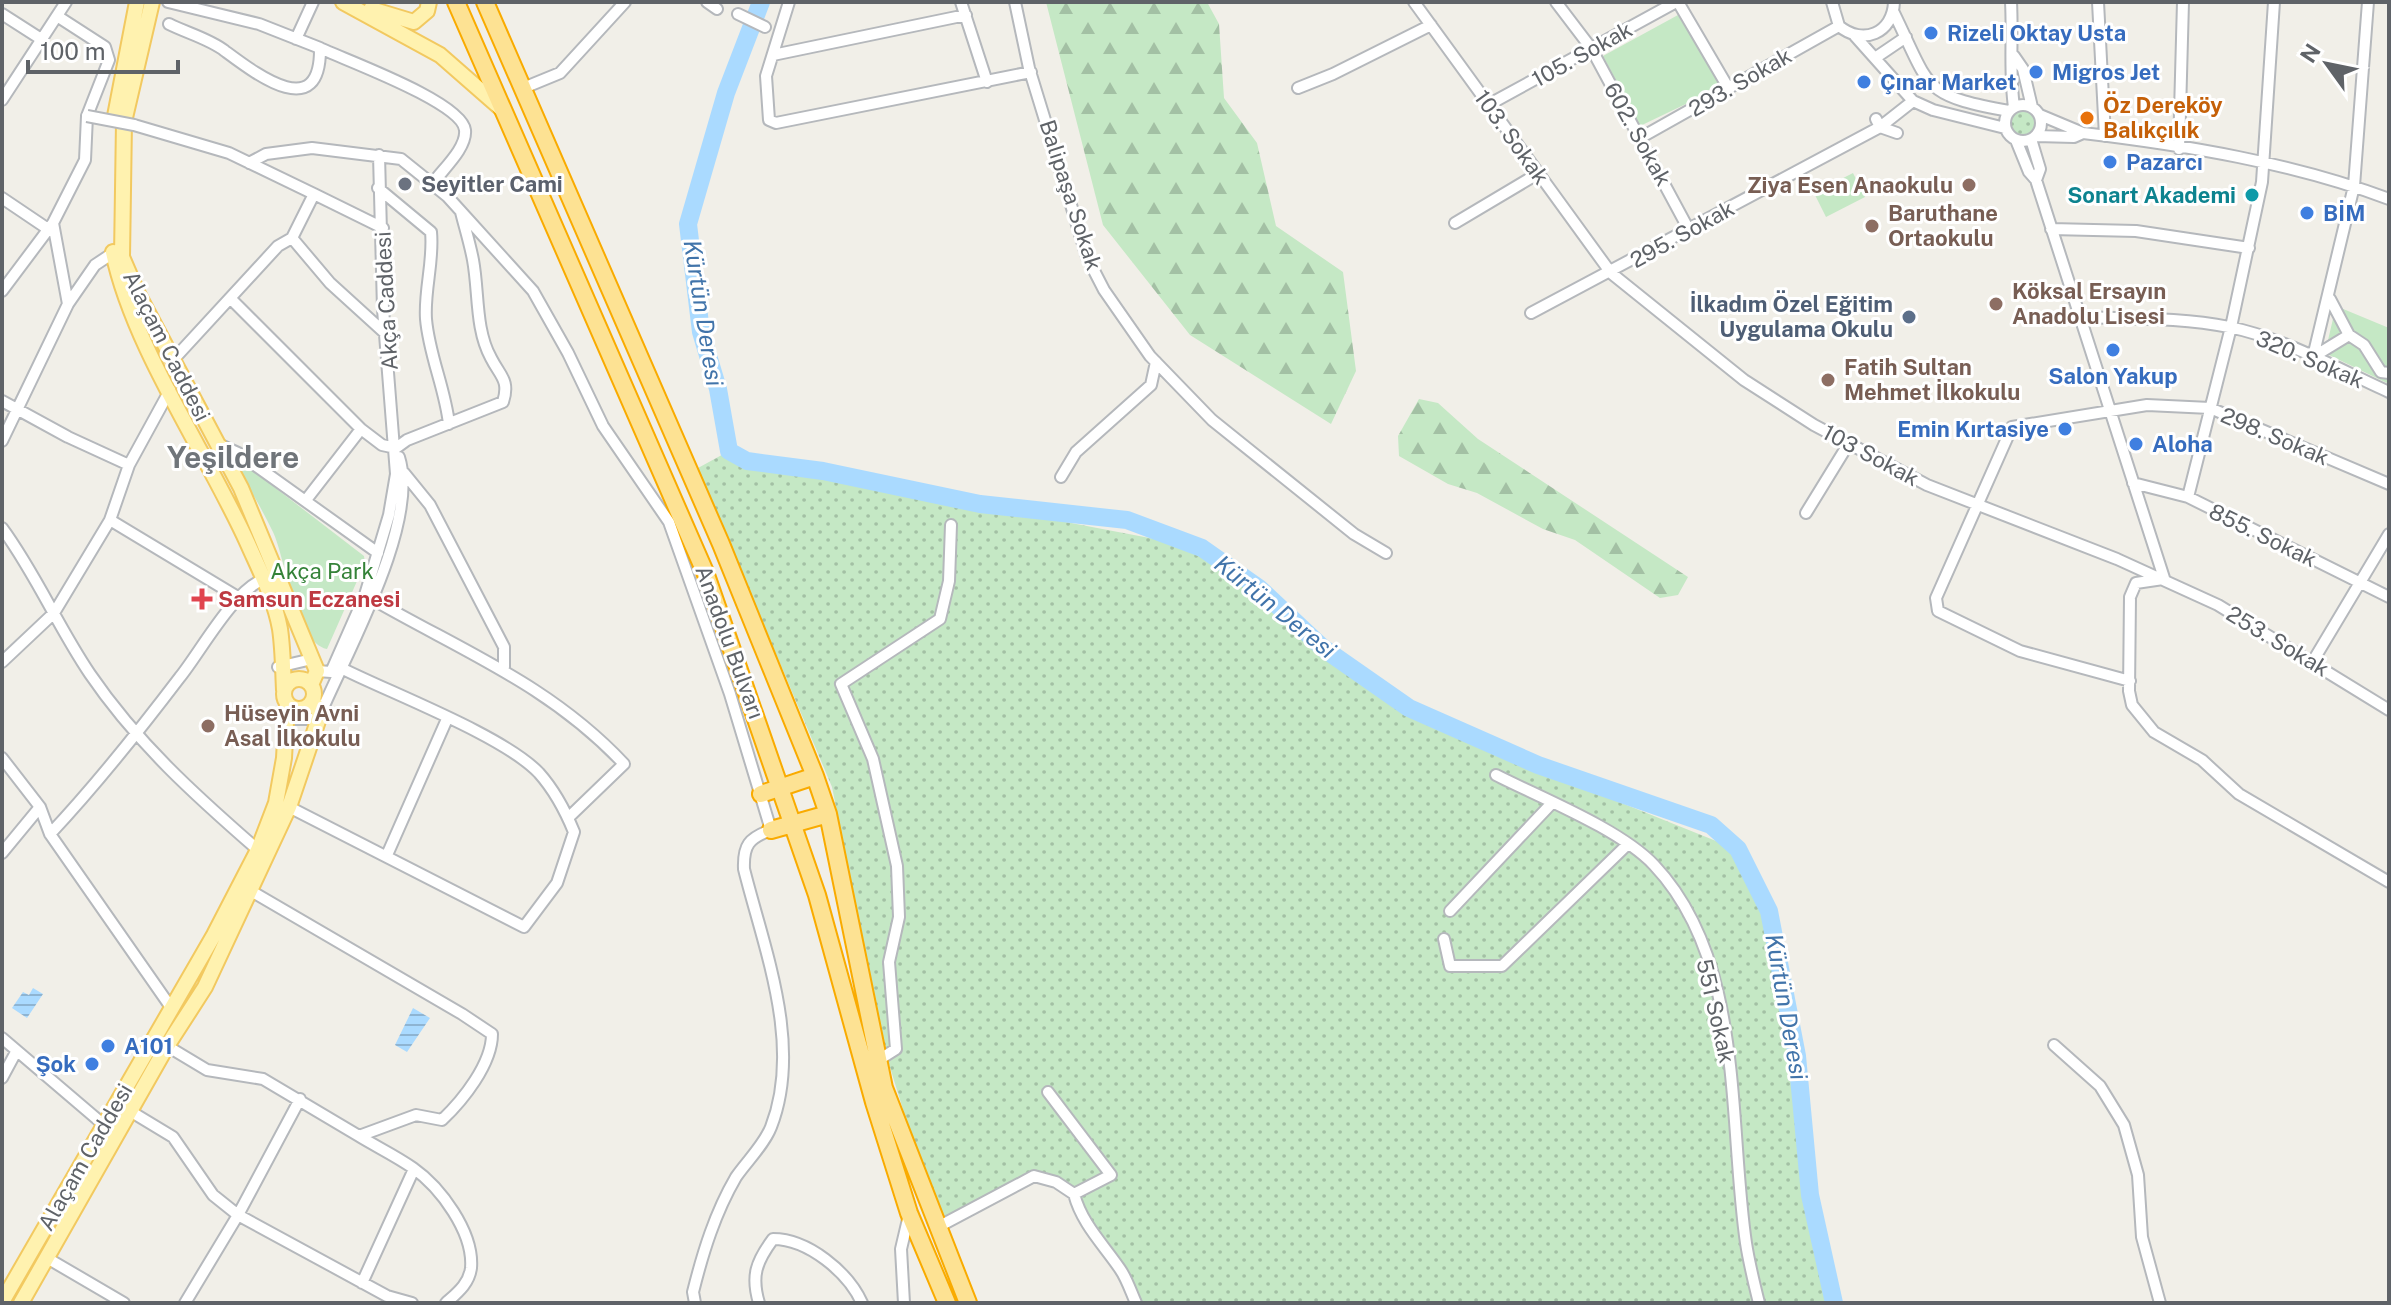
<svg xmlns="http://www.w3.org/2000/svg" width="2391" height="1305" font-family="'Public Sans',sans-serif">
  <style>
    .grass { fill: url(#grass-dots) }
    .forest { fill: url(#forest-firs) }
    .park { fill: #c5e8c5 }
    .water { fill: url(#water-rules) }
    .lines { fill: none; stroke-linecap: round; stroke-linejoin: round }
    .river { stroke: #aadaff; stroke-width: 18 }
    .minor-casing { stroke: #b5b8bc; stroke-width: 14 }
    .major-casing { stroke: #f2c960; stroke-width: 18 }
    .highway-casing { stroke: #f9ab00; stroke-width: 20 }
    .minor { stroke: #fff; stroke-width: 10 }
    .major { stroke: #fff2af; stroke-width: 14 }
    .highway { stroke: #fde293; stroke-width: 16 }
    .minor-bridge-casing { stroke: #b5b8bc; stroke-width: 14; stroke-linecap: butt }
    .minor-bridge { stroke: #fff; stroke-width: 10 }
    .shop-dot { fill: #3f7fe0; stroke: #fff; stroke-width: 3 }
    .food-dot { fill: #e8710a; stroke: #fff; stroke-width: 3 }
    .worship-dot { fill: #6b7280; stroke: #fff; stroke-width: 3 }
    .education-dot { fill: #8d6e63; stroke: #fff; stroke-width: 3 }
    .culture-dot { fill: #0f9aa8; stroke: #fff; stroke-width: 3 }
    .service-dot { fill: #5c6f8a; stroke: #fff; stroke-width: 3 }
    .health-dot { fill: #e0444e; stroke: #fff; stroke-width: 3 }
    .labels { text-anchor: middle; stroke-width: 6; stroke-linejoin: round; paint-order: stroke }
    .shop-label { font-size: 22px; font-weight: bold; fill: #366cbe; stroke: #fff; text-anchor: start }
    .street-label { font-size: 22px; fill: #5f6368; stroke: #fff }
    .food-label { font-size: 22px; font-weight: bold; fill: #c56008; stroke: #fff; text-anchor: start }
    .worship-label { font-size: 22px; font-weight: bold; fill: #5b616d; stroke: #fff; text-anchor: start }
    .education-label { font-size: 22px; font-weight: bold; fill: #785e54; stroke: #fff; text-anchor: start }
    .culture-label { font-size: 22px; font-weight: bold; fill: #0d838f; stroke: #fff; text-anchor: end }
    .service-label { font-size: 22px; font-weight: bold; fill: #4e5e75; stroke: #fff; text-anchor: end }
    .park-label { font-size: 22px; fill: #348238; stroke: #fff }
    .health-label { font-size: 22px; font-weight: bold; fill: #be3a42; stroke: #fff; text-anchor: start }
    .water-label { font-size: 24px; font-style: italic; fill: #4174aa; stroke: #fff }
    .district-label { font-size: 30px; font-weight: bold; fill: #70757a; stroke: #fff }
  </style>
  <defs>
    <pattern id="grass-dots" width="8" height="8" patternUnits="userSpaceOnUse" patternTransform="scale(2)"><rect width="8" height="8" fill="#c5e8c5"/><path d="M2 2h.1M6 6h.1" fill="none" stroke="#a3c0a4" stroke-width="1.8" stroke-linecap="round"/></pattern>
    <pattern id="forest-firs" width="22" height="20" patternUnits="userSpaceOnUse" patternTransform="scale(2)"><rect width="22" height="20" fill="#c5e8c5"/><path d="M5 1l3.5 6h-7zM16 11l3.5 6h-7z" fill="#a3c0a4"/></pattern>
    <pattern id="water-rules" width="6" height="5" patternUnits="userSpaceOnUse" patternTransform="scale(2)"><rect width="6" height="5" fill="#aadaff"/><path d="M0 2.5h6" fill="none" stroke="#8eb4d2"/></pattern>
  </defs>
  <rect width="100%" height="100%" fill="#f1efe8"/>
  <path class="grass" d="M2009 123a13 13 0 1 1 26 0a13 13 0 1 1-26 0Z
    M729 451 747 461 1202 548 1323 648 1409 708 1485 748 1731 847 1769 911 1810 1195 1834 1303H1140L1068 1184 1035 1173 943 1221 937 1220 885 1051 832 787 698 468Z"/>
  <path class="forest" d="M1046 2H1207L1219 24 1224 98 1257 143 1276 226 1343 272 1356 371 1331 424 1190 335 1103 225Z
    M1419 399 1438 403 1478 439 1688 577 1678 595 1660 598 1575 540 1543 529 1477 493 1448 484 1399 456 1398 436Z"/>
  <path class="park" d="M1678 15 1718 81 1717 89 1640 126 1603 56Z
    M1853 173 1865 197 1826 217 1814 193Z
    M2336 306 2389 328V384L2325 353Z
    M243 463 364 556 365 563 327 649C295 642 286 560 273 532 263 511 251 491 239 471Z"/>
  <path class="water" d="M33 988 43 994 27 1018 12 1008 23 992 29 995Z
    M413 1008 430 1018 407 1052 395 1045Z"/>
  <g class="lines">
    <path class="river" d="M761 2 726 93 688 224 701 332 718 389 729 451 747 461 823 471 980 504 1127 520 1202 548 1259 588 1323 648 1409 708 1538 765 1711 825 1738 849 1769 911 1797 1056 1810 1195 1834 1303"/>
    <g class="minor-casing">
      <path id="minor" d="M168 2 259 24 320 48C321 124 256 74 225 51 210 39 187 33 169 24
        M707 2 717 9
        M789 2 766 76 769 120 776 123 1031 72
        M961 2 987 82
        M1015 2 1029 68 1087 257 1104 290 1150 356 1212 420 1354 534 1386 553
        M1414 2 1611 273 1744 380 1814 425 1927 485 2117 559 2218 605 2389 710
        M1556 2 1591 48 1689 230
        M1678 2 1729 89
        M1832 2 1839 26C1863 46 1893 33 1894 2
        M2011 2C2013 38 2009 72 2014 107
        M2098 2 2105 136
        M1894 13C1931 89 1921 95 2009 111
        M2 14 41 39
        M738 14 765 27
        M1855 36 1913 101 1933 110 2005 128
        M296 39 313 2
        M320 48C345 60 462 102 465 130 467 148 443 169 433 183
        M773 55 966 15
        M2014 56 2023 69 2032 107
        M1875 58 1906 37
        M1298 88 1333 74 1431 25
        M521 89 560 73 625 2
        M2 100 66 2
        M2005 123a18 18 0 1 1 36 0a18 18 0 1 1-36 0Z
        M1488 105 1676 2
        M2040 115 2083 133
        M1876 119 1880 127 1897 133
        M134 125 229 153 314 194 292 238 278 246 173 360
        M2036 136 2074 137 2083 133C2185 145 2293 163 2389 199
        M1640 138 1839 26
        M2031 139 2040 169 2036 180
        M2016 140 2029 172 2036 180 2164 578
        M2179 149 2183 2
        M249 163 266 154 312 148 401 159 447 196 533 291 568 353 603 426 669 522 730 694 771 830C749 838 743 845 744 869 764 949 803 1045 771 1127 764 1145 747 1161 736 1177 715 1213 703 1252 693 1292L695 1303
        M378 188 431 232C434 261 424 290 426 319 429 355 445 388 449 424
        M314 194 383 228
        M2 198 48 229
        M1455 223 1539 173
        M2051 229 2136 231 2249 248
        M292 238 330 283 385 333
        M2 291 53 223 85 160 87 116 109 60 105 47 57 16
        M230 298 361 429 382 445 396 448 407 440 503 402C510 380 500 376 491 358 475 329 479 292 473 260 470 244 465 228 461 212
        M2330 299 2349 335 2364 345 2381 372 2389 373
        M68 304 95 265 113 253
        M1531 313 1880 127 1913 101
        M2080 317C2129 319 2180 317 2229 327 2284 338 2338 369 2389 392
        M2313 357 2354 186 2368 2
        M2313 357 2349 335
        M2 401 68 437 129 465 110 520 241 599
        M2 441 68 304 53 223
        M218 444 238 453 378 553
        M129 465 170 390
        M404 473 430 505 504 647V667
        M1061 477 1076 452 1151 385 1156 362
        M2133 483 2188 497 2389 597
        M2188 497 2231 327 2262 182 2274 2
        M306 500 361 429
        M1806 513 1849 443
        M2 528C36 574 58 627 90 674 137 743 196 796 258 850
        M2163 579 2136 583 2130 597 2129 691 2132 705 2154 732 2202 760 2239 794 2389 882
        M372 599C462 651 550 685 624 764L568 818
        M2313 661 2389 534
        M2 662 54 613 110 520
        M278 667 312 659
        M317 671 331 672 365 595 389 515 396 474 383 309 379 155
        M2130 681 2020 651 1938 611 1936 598 2012 427 2147 405 2210 408 2389 484
        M320 715C346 653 420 523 399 457
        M281 719H319
        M2 758 40 807 50 834 170 1006
        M1496 775C1541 798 1620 829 1654 865 1745 961 1728 1122 1746 1243 1749 1263 1754 1283 1759 1303
        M289 807 524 927 557 883 574 832C565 810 555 791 539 773 504 736 393 694 343 669
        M50 834C96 785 139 731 180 677 201 651 233 591 264 579
        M2 853 40 807
        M387 855 447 719
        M1450 911 1552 803
        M1444 939 1450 966H1502L1628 844
        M2 1038 104 1125
        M2054 1045 2100 1086 2124 1125 2138 1175 2142 1237 2160 1303
        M167 1046 207 1070 263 1079 359 1136 416 1115 442 1120C463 1100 492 1064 492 1034L462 1014 251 891
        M877 1061 896 1049 889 962 899 917 897 866 873 759 841 684 940 619 949 581 951 525
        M2 1078 16 1052
        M1048 1092 1111 1175 1074 1194
        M300 1099 238 1215 387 1296 412 1303
        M130 1111 173 1137 213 1195 238 1215 185 1303
        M359 1136C377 1147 396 1156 413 1168 440 1187 474 1232 471 1268 469 1284 457 1293 446 1303
        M936 1228 1034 1176 1056 1182 1074 1194C1082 1224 1103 1244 1120 1269 1127 1279 1131 1292 1136 1303
        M47 1258 124 1303
        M362 1283 414 1169
        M759 1303C751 1276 756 1262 773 1239 808 1239 848 1272 862 1303
        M904 1303 901 1249 909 1215"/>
    </g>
    <g class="major-casing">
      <path id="major" d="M152 2 124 122 122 257 138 294 241 488 317 671 311 685
        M343 2 440 55 504 111
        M371 9 414 22 427 11 429 2
        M115 116 137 2
        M113 252C133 348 207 453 248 544 260 571 275 600 280 629 283 649 283 670 284 690
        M284 694a15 15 0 1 1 30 0a15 15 0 1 1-30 0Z
        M2 1302 214 935 258 850 276 803 284 758 287 704
        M21 1303 167 1046 205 987 289 807 320 715 313 700"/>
    </g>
    <g class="highway-casing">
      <path id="highway" d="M456 2 705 572 817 895 874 1102 909 1213 947 1303
        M485 2 721 544 815 776 828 814 884 1088 968 1303
        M761 794 815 776
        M771 830 828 814"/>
    </g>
    <use href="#minor" class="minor"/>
    <use href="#major" class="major"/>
    <use href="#highway" class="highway"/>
    <g class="minor-bridge-casing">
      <path id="minor-bridge" d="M87 116 134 125"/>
    </g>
    <use href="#minor-bridge" class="minor-bridge"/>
  </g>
  <g class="shop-dot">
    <circle cx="1931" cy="33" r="8"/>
    <circle cx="2036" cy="72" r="8"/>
    <circle cx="1864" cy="82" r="8"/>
    <circle cx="2110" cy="162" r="8"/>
    <circle cx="2307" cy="213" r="8"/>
    <circle cx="2113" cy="350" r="8"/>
    <circle cx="2065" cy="429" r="8"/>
    <circle cx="2136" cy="444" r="8"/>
    <circle cx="108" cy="1046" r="8"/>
    <circle cx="92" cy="1064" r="8"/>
  </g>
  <circle class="food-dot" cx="2087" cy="118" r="8"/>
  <circle class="worship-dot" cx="405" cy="184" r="8"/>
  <g class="education-dot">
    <circle cx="1969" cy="185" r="8"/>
    <circle cx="1872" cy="226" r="8"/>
    <circle cx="1996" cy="304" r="8"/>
    <circle cx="1828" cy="380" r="8"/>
    <circle cx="208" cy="726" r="8"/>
  </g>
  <circle class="culture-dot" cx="2252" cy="195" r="8"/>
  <circle class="service-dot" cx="1909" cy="317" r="8"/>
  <path class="health-dot" d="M198 587h8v8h8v8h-8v8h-8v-8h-8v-8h8z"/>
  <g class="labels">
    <g class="shop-label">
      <text x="1947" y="41">Rizeli Oktay Usta</text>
      <text x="2052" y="80">Migros Jet</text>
      <text x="1880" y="90">Çınar Market</text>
      <text x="2126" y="170">Pazarcı</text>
      <text x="2323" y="221">BİM</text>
      <text x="2113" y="384" text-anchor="middle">Salon Yakup</text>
      <text x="2049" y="437" text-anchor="end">Emin Kırtasiye</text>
      <text x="2152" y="452">Aloha</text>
      <text x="124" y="1054">A101</text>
      <text x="76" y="1072" text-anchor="end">Şok</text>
    </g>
    <g class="street-label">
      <text transform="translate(1582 54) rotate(-29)" y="8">105. Sokak</text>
      <text transform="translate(1740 82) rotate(-30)" y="8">293. Sokak</text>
      <text transform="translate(1638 134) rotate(61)" y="8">602. Sokak</text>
      <text transform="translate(1512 137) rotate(54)" y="8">103. Sokak</text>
      <text transform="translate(1071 195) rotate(72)" y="8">Balipaşa Sokak</text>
      <text transform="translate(1682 234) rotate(-29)" y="8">295. Sokak</text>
      <text transform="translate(386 301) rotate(-93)" y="8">Akça Caddesi</text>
      <text transform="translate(167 346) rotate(63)" y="8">Alaçam Caddesi</text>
      <text transform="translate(2310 359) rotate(23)" y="8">320. Sokak</text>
      <text transform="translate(2275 436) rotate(23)" y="8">298. Sokak</text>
      <text transform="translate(1871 455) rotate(28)" y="8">103 Sokak</text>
      <text transform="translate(2263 535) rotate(26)" y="8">855. Sokak</text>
      <text transform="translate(2278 641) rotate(31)" y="8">253. Sokak</text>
      <text transform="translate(730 642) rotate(70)" y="8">Anadolu Bulvarı</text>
      <text transform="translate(1716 1011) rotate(77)" y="8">551 Sokak</text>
      <text transform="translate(85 1157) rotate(-60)" y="8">Alaçam Caddesi</text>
    </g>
    <g class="food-label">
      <text x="2103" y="113">Öz Dereköy<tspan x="2103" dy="25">Balıkçılık</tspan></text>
    </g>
    <g class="worship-label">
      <text x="421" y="192">Seyitler Cami</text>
    </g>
    <g class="education-label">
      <text x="1953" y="193" text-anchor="end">Ziya Esen Anaokulu</text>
      <text x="1888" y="221">Baruthane<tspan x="1888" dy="25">Ortaokulu</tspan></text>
      <text x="2012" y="299">Köksal Ersayın<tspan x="2012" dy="25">Anadolu Lisesi</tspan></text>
      <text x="1844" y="375">Fatih Sultan<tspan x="1844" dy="25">Mehmet İlkokulu</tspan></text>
      <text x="224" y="721">Hüseyin Avni<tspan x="224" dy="25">Asal İlkokulu</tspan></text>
    </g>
    <g class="culture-label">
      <text x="2236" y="203">Sonart Akademi</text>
    </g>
    <g class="service-label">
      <text x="1893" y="312">İlkadım Özel Eğitim<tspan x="1893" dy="25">Uygulama Okulu</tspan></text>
    </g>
    <g class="park-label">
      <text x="322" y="579">Akça Park</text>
    </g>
    <g class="health-label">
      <text x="218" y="607">Samsun Eczanesi</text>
    </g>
    <g class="water-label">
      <text transform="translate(703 313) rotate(81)" y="8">Kürtün Deresi</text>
      <text transform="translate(1275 607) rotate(39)" y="8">Kürtün Deresi</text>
      <text transform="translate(1786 1007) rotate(80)" y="8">Kürtün Deresi</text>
    </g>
    <g class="district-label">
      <text x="233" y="468">Yeşildere</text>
    </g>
  </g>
  <rect width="2391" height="1305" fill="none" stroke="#5f6368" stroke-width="8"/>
  <g transform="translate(2327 64) rotate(303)" stroke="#ffffff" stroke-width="6" paint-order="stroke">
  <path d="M0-6L14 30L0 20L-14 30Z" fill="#5f6368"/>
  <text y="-12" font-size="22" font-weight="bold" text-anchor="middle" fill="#5f6368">N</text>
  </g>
  <path d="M28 60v12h150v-12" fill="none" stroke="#5f6368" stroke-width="4"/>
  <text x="40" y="60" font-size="24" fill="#5f6368" stroke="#ffffff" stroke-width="6" paint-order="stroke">100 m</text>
</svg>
